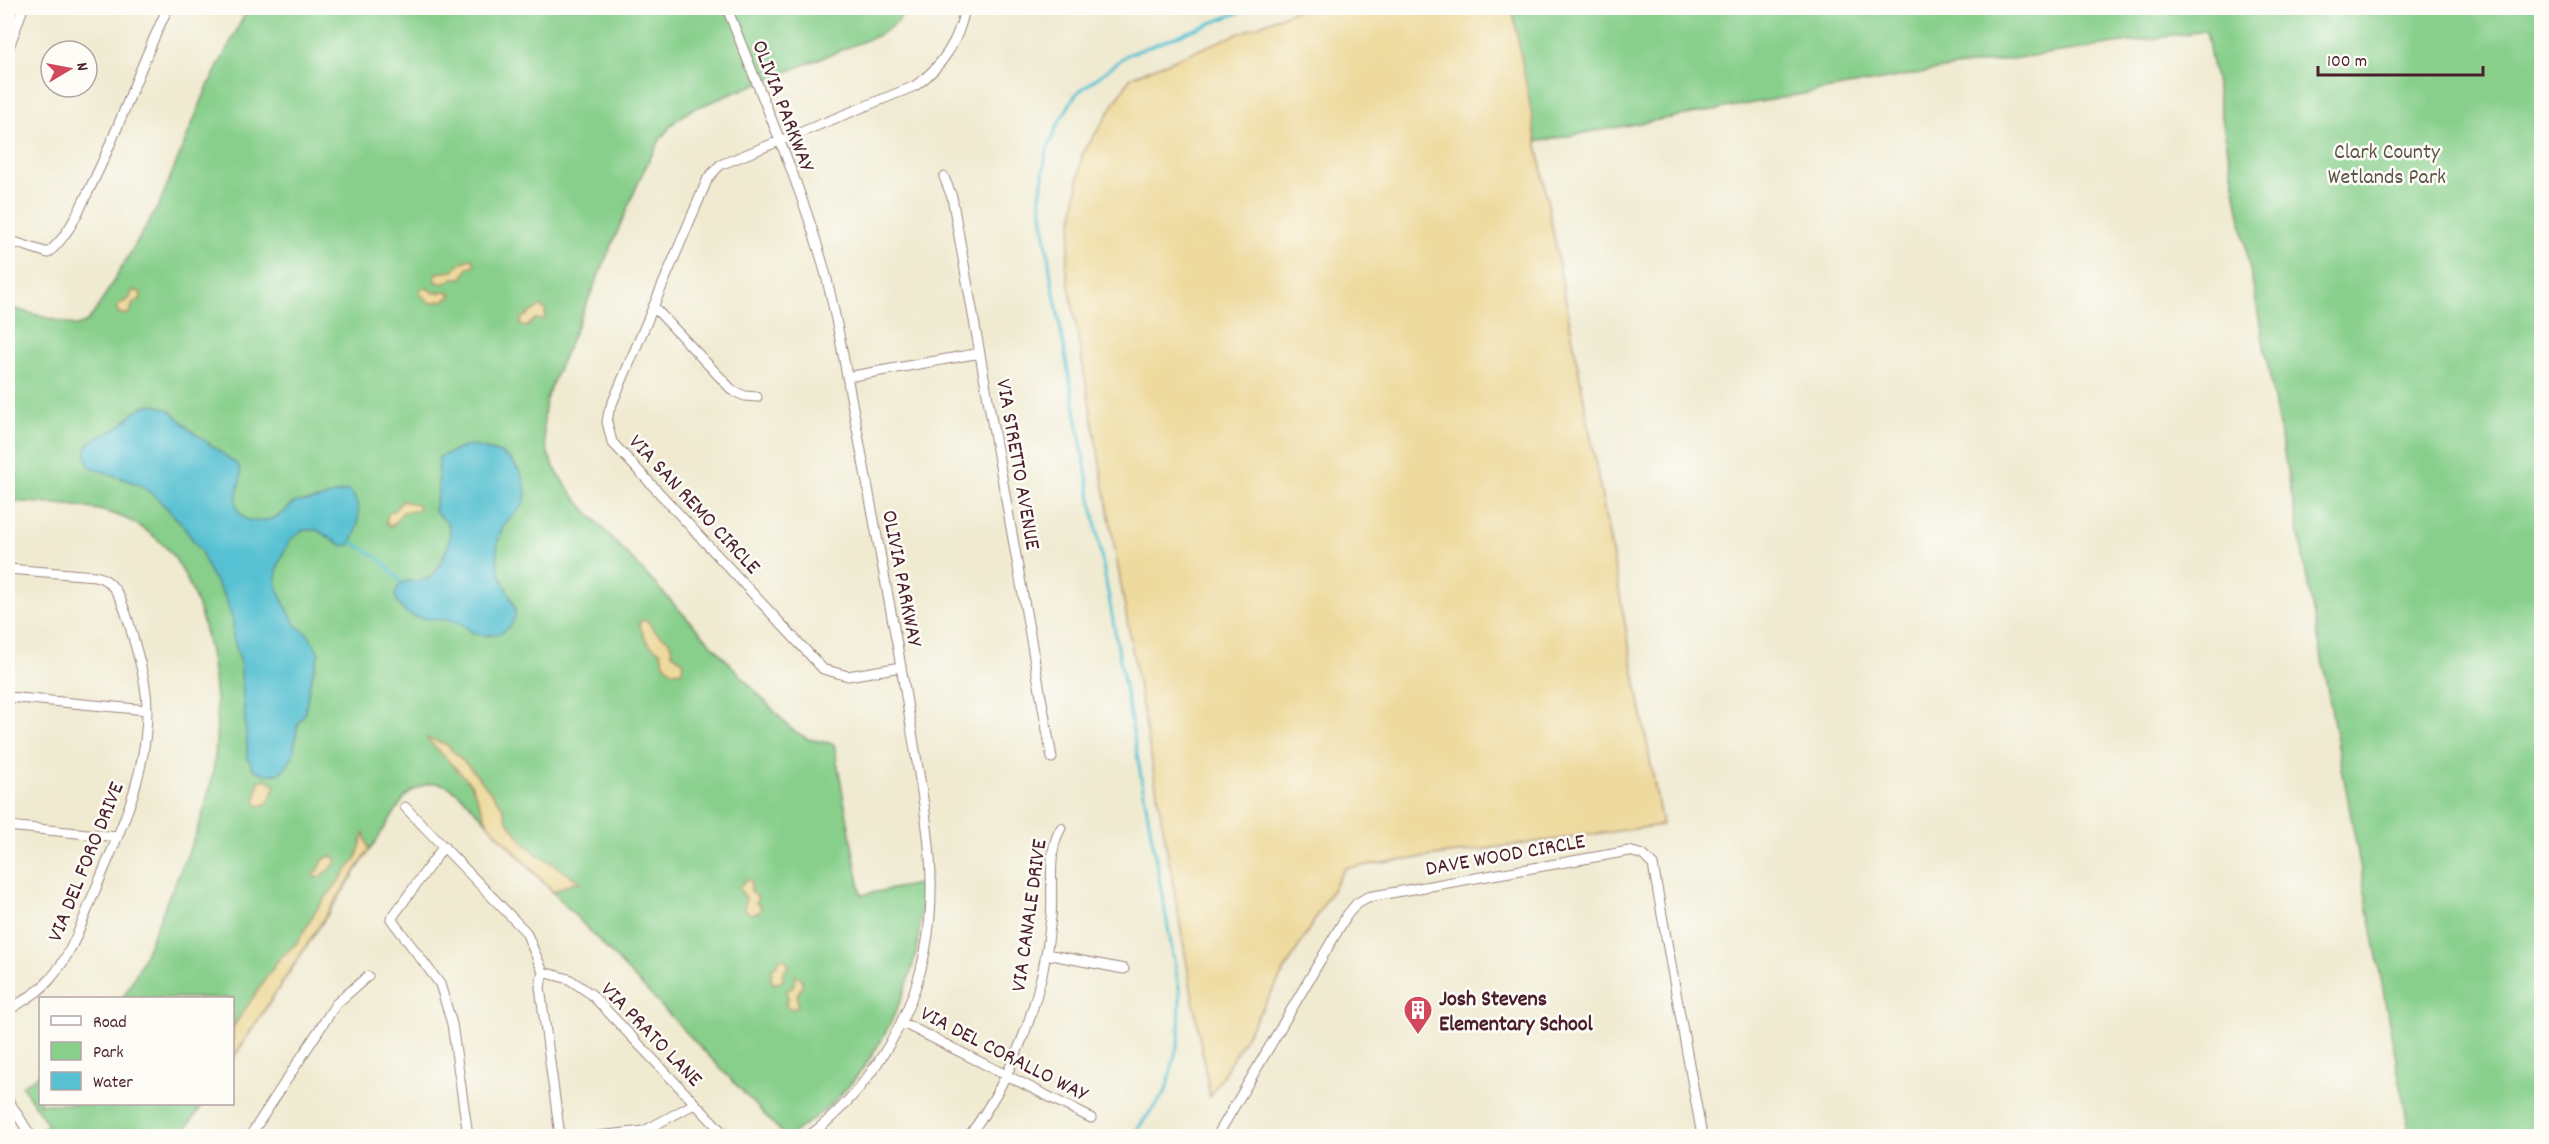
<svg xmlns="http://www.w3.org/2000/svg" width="2549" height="1144" font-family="Dekko,sans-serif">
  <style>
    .green { fill: #87cf8b; stroke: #68775b; stroke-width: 1.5 }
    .sand { fill: #eeda9e; stroke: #9c7c64; stroke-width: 1.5 }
    .water { fill: #57c1d2; stroke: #50707e; stroke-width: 1.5 }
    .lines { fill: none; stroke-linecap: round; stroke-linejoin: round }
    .stream { stroke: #57c1d2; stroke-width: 3 }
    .street-casing { stroke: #9c847e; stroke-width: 11 }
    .street { stroke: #fff; stroke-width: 9 }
    .labels { text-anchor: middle; stroke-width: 5; stroke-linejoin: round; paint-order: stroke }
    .street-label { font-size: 22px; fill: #4a1f2b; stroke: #fdfcf7 }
    .park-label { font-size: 22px; fill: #5c5448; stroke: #fdfcf7 }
    .poi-label { font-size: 22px; font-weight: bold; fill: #4a1f2b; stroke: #fdfcf7; text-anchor: start }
  </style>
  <rect width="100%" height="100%" fill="#fdfcf7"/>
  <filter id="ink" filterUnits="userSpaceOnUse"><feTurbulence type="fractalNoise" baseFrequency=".0167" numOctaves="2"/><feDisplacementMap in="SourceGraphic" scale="12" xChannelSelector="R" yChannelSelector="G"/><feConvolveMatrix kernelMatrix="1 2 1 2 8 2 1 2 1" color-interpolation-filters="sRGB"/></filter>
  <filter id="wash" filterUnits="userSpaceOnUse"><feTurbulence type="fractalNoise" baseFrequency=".008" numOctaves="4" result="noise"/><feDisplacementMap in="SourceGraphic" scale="24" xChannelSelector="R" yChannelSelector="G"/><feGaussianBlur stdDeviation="1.35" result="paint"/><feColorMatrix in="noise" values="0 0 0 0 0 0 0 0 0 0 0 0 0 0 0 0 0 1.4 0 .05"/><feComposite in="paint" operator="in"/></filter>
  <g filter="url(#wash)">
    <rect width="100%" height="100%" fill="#efead0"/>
    <path class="green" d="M248 8H904L898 22 879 35 691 110 674 122 661 138 642 174 547 396C536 447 552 470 584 508L791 729 808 739 834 744 861 895 923 883C921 908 921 936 914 961 899 1016 867 1075 822 1112 812 1120 800 1128 789 1136L783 1134 488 824C462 797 441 763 404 798L233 1058 232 998H122C140 971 151 939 164 908 183 864 205 820 213 772 223 706 212 617 176 560 165 543 143 526 124 518 89 503 45 504 8 501V307L77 326 85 323 95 312 159 205 206 90Z
      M1512 8H2541V1128L2474 1136H2410L2206 31 1949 68 1535 142Z
      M40 1074V1104H203L181 1136H31L48 1125 22 1086Z"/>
    <path class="sand" d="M1302 8H1512L1662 825 1345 868 1210 1097 1066 268 1082 155 1131 77Z
      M472 258 475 264 468 268 462 278H453L444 284 435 281 437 273 453 271 459 264Z
      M426 288 435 293 446 291 452 295 445 300 431 303 420 294 421 289Z
      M133 290 141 293V298L133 304 129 314H120L117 310V306L129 299Z
      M540 306 546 311 544 320 535 319 527 327 520 325 521 319Z
      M402 501 417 504 419 508 415 511 403 512 392 526H389L386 522 388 514 397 508Z
      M642 620 648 621C650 624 651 628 654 630 664 640 671 635 672 654L683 661 682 671 672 672 664 663 660 651C643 641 647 641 639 624Z
      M426 738 446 744 472 770 502 806 507 820 522 841 537 854 582 883 574 882 553 892 488 824 471 784Z
      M267 779 275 786 268 803 260 806 255 802 259 781Z
      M364 833 369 850 233 1058V1027L279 959 297 943 317 909 356 859Z
      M330 856 335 858 337 862 321 877H314L313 874 319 869 323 860Z
      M745 880 751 881V891L758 897 756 902 761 907 758 913 751 914 744 909 746 899 739 888Z
      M781 958 785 959 789 966 783 972V981L774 984 771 979 772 968 777 965Z
      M796 976 802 979V987L797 995 798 1006 790 1009 785 1004 788 999 787 991 793 987Z"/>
    <path class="water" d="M151 404 170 410 188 428 238 465C247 479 231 494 238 510 246 528 270 521 283 513 287 510 290 505 294 503 298 501 304 502 308 501 322 500 334 492 349 491 363 503 360 531 349 545L343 546 317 530H304L290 540 278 565 276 580 281 598 297 626 309 635 319 653 309 687 305 713 298 724 293 755 287 766 278 774H265L254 770 248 759 240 660 233 637V622L226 599 208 569 201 551 179 521 157 498 140 485 90 467C74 437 106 438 121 425 130 417 138 407 151 404Z
      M469 445C480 448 494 450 504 455 517 463 531 487 524 502 521 510 514 514 509 519 496 534 495 552 499 570 502 589 528 611 507 629 499 636 482 637 472 632 467 629 463 624 457 622 434 615 404 627 395 596 399 576 410 582 426 580 439 573 455 538 448 524 445 519 438 516 434 510L438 493 439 457Z"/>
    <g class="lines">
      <path class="stream" d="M352 542 380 559 401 582
        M1132 1136 1166 1091 1179 1038 1180 994 1050 270 1040 198 1046 153 1058 124 1076 94 1127 55 1251 8"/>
    </g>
  </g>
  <g filter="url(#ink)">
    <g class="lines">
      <g class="street-casing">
        <path id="street" d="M727 8C759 91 797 175 822 261 836 310 844 362 854 413 868 490 882 567 897 644 904 683 910 722 917 762 928 826 938 888 925 952 911 1023 866 1093 809 1136
          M8 50 23 8
          M944 177 952 197 1052 758
          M8 240 48 253C69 235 78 212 90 188 120 129 139 66 168 8
          M653 306 733 391 745 396 757 397
          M847 377 980 353
          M8 569 95 576C118 580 125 610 131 630 138 656 147 682 147 710 147 777 119 833 94 893 82 922 72 954 51 978 40 992 22 1001 8 1011
          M901 667 848 676 823 669 612 442 607 422 609 411 708 178 720 165 915 86C943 66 959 41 965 8
          M8 697 147 710
          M405 807 526 932 543 972
          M8 826 117 837
          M444 846 391 919 440 984 452 1024 468 1136
          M1046 954 1124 969
          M543 972 569 979 591 994 726 1136
          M543 972 540 987 560 1136
          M901 1022 1091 1118
          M8 1100 31 1136
          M250 1136 336 1004 368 976
          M597 1136 644 1131 694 1104
          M969 1136C1015 1074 1044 995 1051 917 1054 887 1046 853 1061 828
          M1217 1136 1347 915 1357 903 1368 897 1629 851 1643 855 1653 865 1702 1136"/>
      </g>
      <use href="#street" class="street"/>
    </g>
  </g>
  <defs>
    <g id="building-pin" transform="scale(1.5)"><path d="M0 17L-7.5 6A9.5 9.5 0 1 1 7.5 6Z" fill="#d1495b" stroke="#fdfcf7"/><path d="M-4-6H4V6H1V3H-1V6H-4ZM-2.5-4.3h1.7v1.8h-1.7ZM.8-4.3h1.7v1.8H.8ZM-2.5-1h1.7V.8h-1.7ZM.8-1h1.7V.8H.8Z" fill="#fff"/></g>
  </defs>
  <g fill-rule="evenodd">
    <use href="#building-pin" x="1418" y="1010"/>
  </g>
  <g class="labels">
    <g class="street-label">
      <text transform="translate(785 105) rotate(69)" y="8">OLIVIA PARKWAY</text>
      <text transform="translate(1020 464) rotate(80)" y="8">VIA STRETTO AVENUE</text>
      <text transform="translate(696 503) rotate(47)" y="8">VIA SAN REMO CIRCLE</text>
      <text transform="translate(904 578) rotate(79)" y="8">OLIVIA PARKWAY</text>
      <text transform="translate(1505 853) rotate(-10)" y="8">DAVE WOOD CIRCLE</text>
      <text transform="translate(84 861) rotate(-68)" y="8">VIA DEL FORO DRIVE</text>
      <text transform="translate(1027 915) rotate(-82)" y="8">VIA CANALE DRIVE</text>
      <text transform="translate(653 1033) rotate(46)" y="8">VIA PRATO LANE</text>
      <text transform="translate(1005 1052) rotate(27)" y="8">VIA DEL CORALLO WAY</text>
    </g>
    <g class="park-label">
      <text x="2387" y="158">Clark County<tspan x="2387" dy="25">Wetlands Park</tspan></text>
    </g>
    <g class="poi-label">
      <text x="1439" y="1005">Josh Stevens<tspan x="1439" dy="25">Elementary School</tspan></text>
    </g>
  </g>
  <rect width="2549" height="1144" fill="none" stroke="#fdfcf7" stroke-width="30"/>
  <rect x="39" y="997" width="195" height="108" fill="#fdfcf7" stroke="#b5a4a5" stroke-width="1.5"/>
  <rect x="51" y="1016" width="30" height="9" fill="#ffffff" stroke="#b5a4a5" stroke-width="1.5"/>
  <text x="93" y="1027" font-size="18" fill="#4a1f2b">Road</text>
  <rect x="51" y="1042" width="30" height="18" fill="#87cf8b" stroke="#b5a4a5" stroke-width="1.5"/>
  <text x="93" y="1057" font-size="18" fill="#4a1f2b">Park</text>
  <rect x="51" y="1072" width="30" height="18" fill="#57c1d2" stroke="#b5a4a5" stroke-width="1.5"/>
  <text x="93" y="1087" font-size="18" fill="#4a1f2b">Water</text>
  <g transform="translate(69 69) rotate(80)"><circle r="28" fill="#fdfcf7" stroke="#b5a4a5" stroke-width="1.5"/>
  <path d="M0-4.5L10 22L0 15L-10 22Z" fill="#d1495b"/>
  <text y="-9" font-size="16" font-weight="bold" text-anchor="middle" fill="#4a1f2b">N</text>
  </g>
  <path d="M2318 66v9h165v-9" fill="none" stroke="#4a1f2b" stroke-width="3"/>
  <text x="2327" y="66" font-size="18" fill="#4a1f2b" stroke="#fdfcf7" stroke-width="4.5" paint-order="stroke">100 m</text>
</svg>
